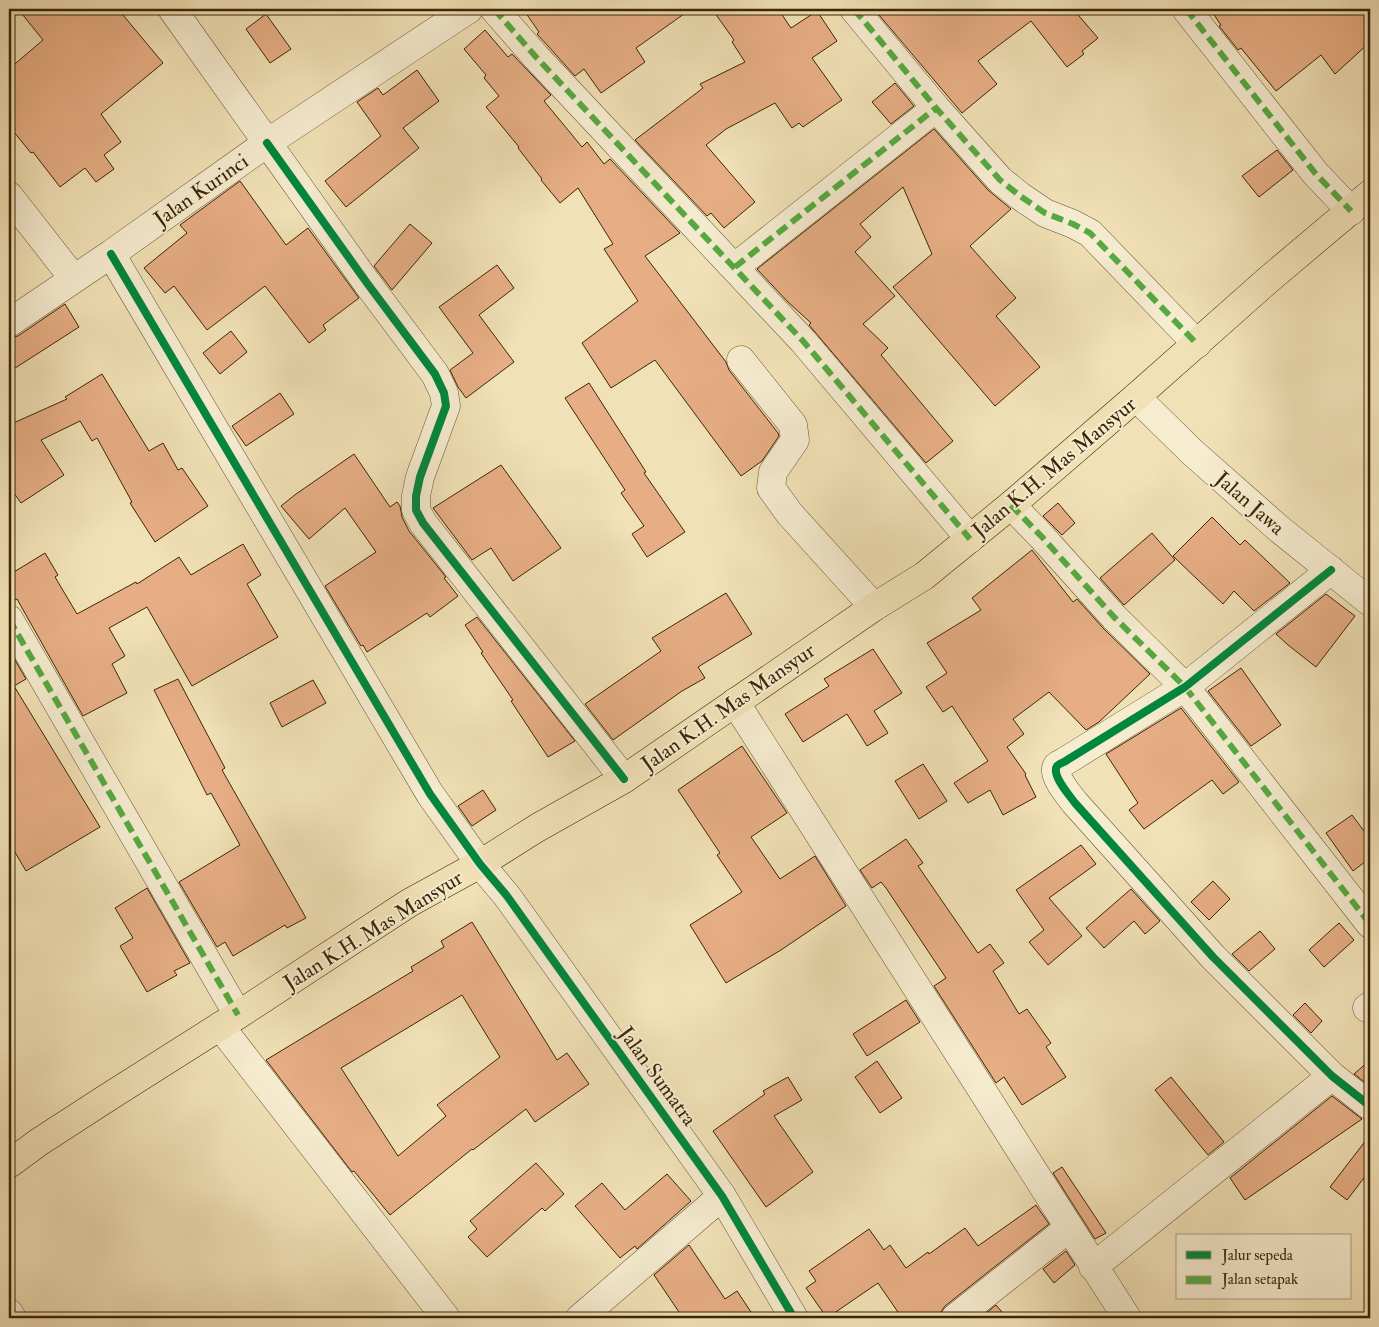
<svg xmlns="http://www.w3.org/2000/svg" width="1379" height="1327" font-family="'IM FELL Double Pica',serif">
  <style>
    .building { fill: #e7ae85; stroke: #3c2506; fill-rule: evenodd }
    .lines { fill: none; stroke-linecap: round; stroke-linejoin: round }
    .minor-casing { stroke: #695432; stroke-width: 29 }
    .highway-casing { stroke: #3c2506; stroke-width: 29 }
    .minor { stroke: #f6ecd0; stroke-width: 28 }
    .highway { stroke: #f1e1b6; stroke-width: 28 }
    .quiet { stroke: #55aa40; stroke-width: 6; stroke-dasharray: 12 6; stroke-linecap: butt }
    .cycleway-casing { stroke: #f6ecd0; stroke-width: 11 }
    .cycleway { stroke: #00873e; stroke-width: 8 }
    .labels { text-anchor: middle; stroke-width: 4; stroke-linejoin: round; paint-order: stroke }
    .street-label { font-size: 21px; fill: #3c2506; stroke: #f6ecd0 }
  </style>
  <rect width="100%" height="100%" fill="#f1e1b6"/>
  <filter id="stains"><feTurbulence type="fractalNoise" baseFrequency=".004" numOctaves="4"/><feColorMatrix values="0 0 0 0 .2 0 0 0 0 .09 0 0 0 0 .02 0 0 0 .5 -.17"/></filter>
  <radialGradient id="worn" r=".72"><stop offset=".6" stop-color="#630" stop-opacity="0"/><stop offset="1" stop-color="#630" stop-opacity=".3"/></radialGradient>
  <path class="building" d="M18 9H118L163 63 101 114 121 142 104 155 114 169 96 182 85 168 60 187 33 152 31 153 9 126V69L43 40Z
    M523 9H691L636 48 645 62 601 93 584 69 575 76 548 46 537 34 539 32Z
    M712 9H778L791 28 817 11 837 41 812 58 842 100 803 127 799 123 792 128 775 103 726 129 706 145 755 202 724 228 711 213 707 216 635 140 703 88 700 84 745 62 732 42 734 40Z
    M874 9H1073L1098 38 1082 51 1084 54 1067 67 1031 21 978 61 997 84 962 113Z
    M1210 9H1370V42L1335 74 1321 55 1276 91 1241 48 1238 50 1219 26 1221 25Z
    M266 14 291 49 270 63 246 29Z
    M485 30 508 57 512 54 551 95 544 101 582 147 587 142 604 164 610 159 680 233 645 256 726 362 729 370 778 433 779 436 762 461 741 476 655 360 611 388 582 343 638 301 604 249 613 244 578 188 560 203 541 180 542 179 518 148 519 147 486 107 499 96 484 78 486 75 464 49Z
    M417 70 439 101 403 128 419 148 346 207 325 181 381 136 357 102 378 88 383 95Z
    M895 83 914 106 891 124 872 102Z
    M934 129 988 190 1011 209 970 246 1016 298 996 316 1040 367 995 406 893 287 932 254 903 187 860 224 871 237 855 252 895 296 863 324 888 348 881 355 953 441 926 463 809 325 811 323 788 302 757 269Z
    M1277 150 1293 170 1259 197 1242 176Z
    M240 181 286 245 308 228 359 298 323 325 326 330 309 343 265 286 207 330 174 286 165 293 144 268 187 233 180 225Z
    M410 224 432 243 392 290 374 266Z
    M497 265 514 288 479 315 514 362 466 398 458 387 450 370 473 353 439 307Z
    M65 304 79 327 9 372V338L18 336Z
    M231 331 247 352 220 374 203 353Z
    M102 374 149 451 163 443 178 470 182 468 208 506 155 542 130 503 132 502 97 438 92 441 80 421 41 440 64 475 21 503 9 486V425L67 399 65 397Z
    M589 383 646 472 644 473 685 532 647 557 632 534 644 526 621 493 625 490 565 398Z
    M280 393 294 414 246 446 232 426Z
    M354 454 390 507 397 502 400 506 402 517 409 531 446 577 444 578 458 596 430 617 427 613 367 652 363 645 361 646 325 586 376 552 345 508 309 539 281 506 296 494Z
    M501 465 561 548 513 581 491 548 472 560 433 508Z
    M1058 503 1075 523 1062 535 1043 516Z
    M1212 517 1240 545 1245 540 1290 583 1254 611 1234 591 1223 604 1173 556Z
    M1152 533 1175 560 1124 605 1100 578Z
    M243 544 261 575 247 584 278 637 192 686 147 607 109 628 125 656 112 664 127 693 83 716 17 599 9 603V575L45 553 58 575 55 577 77 614 136 582 137 584 179 557 191 575Z
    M1032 550 1073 602 1077 599 1103 628 1150 674 1099 722 1086 730 1049 692 1013 719 1024 734 1007 747 1026 774 1025 775 1036 797 1003 815 990 790 968 803 954 783 988 761 952 706 943 712 926 687 947 673 927 643 981 610 972 598Z
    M726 593 752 634 698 667 705 678 682 691 613 740 585 704 661 651 652 638Z
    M1326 594 1355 616 1316 667 1288 645 1276 634Z
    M477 617 575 741 548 757 511 701 513 700 481 653 483 652 465 625Z
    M873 649 902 693 874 711 888 733 867 746 847 714 803 742 785 714 829 686 824 679Z
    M15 660 26 679 14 686 100 827 26 871 9 842V664Z
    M1241 668 1281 725 1251 746 1208 691Z
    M178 679 225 768 222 770 306 918 287 928 285 925 233 956 225 942 217 947 179 882 240 845 211 793 207 795 154 690Z
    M313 680 326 703 282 727 270 703Z
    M1181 708 1239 782 1223 794 1212 780 1144 829 1129 810 1138 803 1106 754Z
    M742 746 787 813 751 837 780 879 815 856 846 906 781 950 726 983 690 925 742 892 717 855 720 853 678 790Z
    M923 764 947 801 919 819 895 781Z
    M483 790 496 810 472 826 458 806Z
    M1352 815 1370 839V858L1353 871 1326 833Z
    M906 839 923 863 918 866 978 953 990 944 1004 963 993 971 1019 1014 1027 1009 1051 1043 1046 1047 1066 1077 1022 1105 1004 1077 996 1083 934 986 946 978 886 888 881 882 872 888 860 870Z
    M1081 845 1096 864 1049 898 1082 936 1048 965 1029 942 1044 930 1016 890Z
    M1213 881 1230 899 1209 920 1191 902Z
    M147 888 190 963 174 971 177 975 147 992 120 946 133 938 115 908Z
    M1131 889 1160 921 1145 934 1134 921 1104 948 1086 928Z
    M472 922 557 1060 567 1053 589 1084 535 1122 526 1109 473 1150 472 1149 390 1215 354 1171 352 1172 266 1060 413 971 411 967 444 947 441 941ZM462 995 500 1057 437 1105 446 1116 398 1156 341 1068Z
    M1339 923 1354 940 1324 967 1309 950Z
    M1260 931 1275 949 1249 971 1232 954Z
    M906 1000 920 1022 867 1056 853 1034Z
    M1305 1003 1322 1021 1311 1033 1293 1015Z
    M1370 1060V1086L1354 1074Z
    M877 1061 902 1098 880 1113 855 1077Z
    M788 1077 802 1100 774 1116 813 1172 766 1207 713 1131 765 1094 763 1091Z
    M1171 1077 1224 1142 1208 1155 1155 1090Z
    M1332 1096 1362 1119 1245 1200 1230 1178Z
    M1370 1135V1170L1347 1200 1330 1187Z
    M536 1163 564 1194 545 1211 542 1208 487 1257 468 1237 477 1229 470 1221Z
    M1062 1167 1106 1233 1095 1239 1053 1173Z
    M667 1174 691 1201 637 1249 635 1246 620 1258 575 1206 602 1183 625 1210Z
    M1036 1205 1049 1224 945 1306 941 1312 940 1318H902L878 1283 827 1318 806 1288 816 1281 809 1271 869 1229 884 1250 890 1245 906 1268 928 1252 929 1254 965 1228 978 1246Z
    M689 1245 725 1299 737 1291 755 1318H683L654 1275Z
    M1066 1251 1075 1265 1054 1283 1043 1269Z
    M996 1305 1007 1318H980Z"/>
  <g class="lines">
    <g class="minor-casing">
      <path id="minor" d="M172 9 367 283 435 374 444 393 446 406 420 477 416 496V510L423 523 624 779
        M494 9 536 57 803 341 970 539
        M854 9 936 108 1000 180 1020 196 1045 213 1073 224 1090 233 1197 344
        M1186 9 1315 173 1351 211
        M9 196 74 279
        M111 254 430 794 480 864 507 896 722 1196 794 1318
        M735 267 936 108
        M9 323 111 254 267 143 469 9
        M741 360 793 425 795 440 773 472 771 488 789 513 874 607
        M1136 397 1192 452 1278 528 1370 602
        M1011 505 1042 537 1114 617 1185 687 1370 924
        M1331 570 1185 687 1064 762C1062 763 1059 764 1057 766 1051 775 1070 796 1075 803L1213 957 1332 1076 1370 1106
        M9 619 238 1015
        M735 702 1127 1318
        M1367 1008 1370 1006
        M220 1026 446 1318
        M1093 1267 1332 1076
        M9 1313 12 1318
        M580 1318 722 1196
        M955 1318 1069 1228"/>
    </g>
    <g class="highway-casing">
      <path id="highway" d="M9 1164 39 1142 110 1096 238 1015 409 903 480 864 537 828 624 779 874 607 924 576 1011 505 1136 397 1268 280 1370 194"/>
    </g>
    <use href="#minor" class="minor"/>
    <use href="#highway" class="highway"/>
    <path class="quiet" d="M494 9 536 57 803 341 970 539
      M854 9 936 108 1000 180 1020 196 1045 213 1073 224 1090 233 1197 344
      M1186 9 1315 173 1351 211
      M735 267 936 108
      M1011 505 1042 537 1114 617 1185 687 1370 924
      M9 619 238 1015
      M9 1313 12 1318"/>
    <g class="cycleway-casing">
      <path id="cycleway" d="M267 143 367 283 435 374 444 393 446 406 420 477 416 496V510L423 523 624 779
        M111 254 430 794 480 864 507 896 722 1196 794 1318
        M1331 570 1185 687 1064 762C1062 763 1059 764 1057 766 1051 775 1070 796 1075 803L1213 957 1332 1076 1370 1106"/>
    </g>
    <use href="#cycleway" class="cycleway"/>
  </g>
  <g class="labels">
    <g class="street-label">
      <text transform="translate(201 190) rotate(-35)" y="7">Jalan Kurinci</text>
      <text transform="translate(1054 467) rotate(-40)" y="7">Jalan K.H. Mas Mansyur</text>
      <text transform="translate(1250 503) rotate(41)" y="7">Jalan Jawa</text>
      <text transform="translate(728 707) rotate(-35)" y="7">Jalan K.H. Mas Mansyur</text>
      <text transform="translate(373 930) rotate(-32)" y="7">Jalan K.H. Mas Mansyur</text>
      <text transform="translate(658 1076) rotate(54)" y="7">Jalan Sumatra</text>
    </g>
  </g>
  <rect width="1379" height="1327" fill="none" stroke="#f1e1b6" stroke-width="30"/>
  <rect x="10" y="10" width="1359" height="1307" fill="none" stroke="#3c2506" stroke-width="2.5"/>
  <rect x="15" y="15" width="1349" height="1297" fill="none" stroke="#3c2506"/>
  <rect x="1176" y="1234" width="175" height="65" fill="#f6ecd0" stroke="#ac9c7f"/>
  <rect x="1186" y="1251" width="25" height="8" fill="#00873e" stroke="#ac9c7f"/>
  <text x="1222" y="1260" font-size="15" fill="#3c2506">Jalur sepeda</text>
  <rect x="1186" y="1276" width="25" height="8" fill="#55aa40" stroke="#ac9c7f"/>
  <text x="1222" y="1284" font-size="15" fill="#3c2506">Jalan setapak</text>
  <rect width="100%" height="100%" filter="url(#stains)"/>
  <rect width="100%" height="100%" fill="url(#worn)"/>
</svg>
